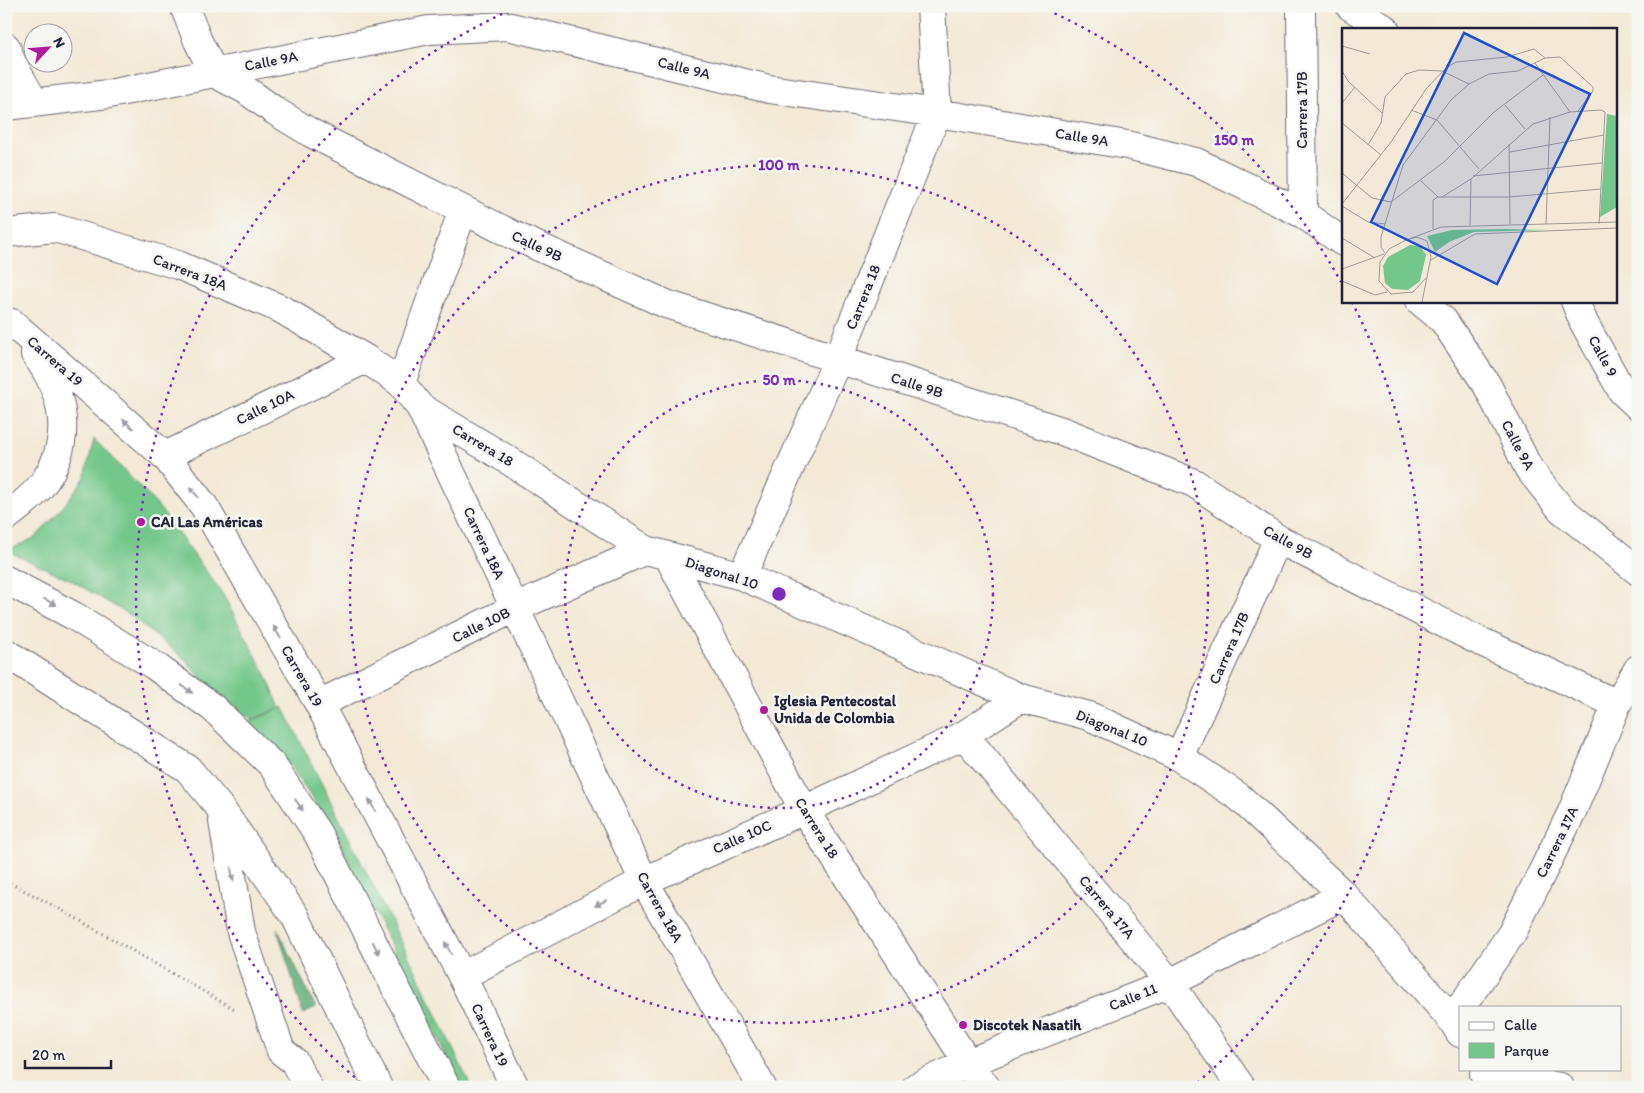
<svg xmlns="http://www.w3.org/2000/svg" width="1644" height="1093" font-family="Itim,sans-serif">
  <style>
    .green { fill: #73c78a; stroke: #4a7462 }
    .forest { fill: #5eac76; stroke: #406758 }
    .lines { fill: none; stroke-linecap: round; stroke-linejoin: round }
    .minor-casing { stroke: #6b6871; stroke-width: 30 }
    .major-casing { stroke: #6b6871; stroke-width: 30 }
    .path { stroke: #6b6871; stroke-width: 3; stroke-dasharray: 1 4; stroke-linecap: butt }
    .minor { stroke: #fff; stroke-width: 28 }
    .major { stroke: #fff; stroke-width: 28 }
    .oneway { fill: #9c9ca7 }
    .ring { fill: none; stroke: #7b2cbf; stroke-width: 2.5; stroke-dasharray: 2.5 5 }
    .poi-dot { fill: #b5179e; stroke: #f6f6f2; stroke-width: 2 }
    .labels { text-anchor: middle; stroke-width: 5; stroke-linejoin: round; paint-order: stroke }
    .street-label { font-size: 15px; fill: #22223b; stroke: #f6f6f2 }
    .poi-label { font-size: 15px; font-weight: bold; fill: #22223b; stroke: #f6f6f2; text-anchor: start }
    .inset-road { fill: none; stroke: #9f9998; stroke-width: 1 }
    .view { fill: #1d4ed8; fill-opacity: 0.15; stroke: #1d4ed8; stroke-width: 2.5 }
    .inset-edge { fill: none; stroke: #22223b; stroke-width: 2.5 }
    .centre { fill: #7b2cbf; stroke: #f6f6f2; stroke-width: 2.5 }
    .ring-label { font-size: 15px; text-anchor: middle; font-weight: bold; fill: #7b2cbf; stroke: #f6f6f2; stroke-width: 5; stroke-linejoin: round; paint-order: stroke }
  </style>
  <rect width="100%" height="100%" fill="#f6f6f2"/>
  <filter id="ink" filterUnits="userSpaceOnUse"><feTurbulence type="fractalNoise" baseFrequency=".02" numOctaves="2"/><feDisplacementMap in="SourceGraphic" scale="10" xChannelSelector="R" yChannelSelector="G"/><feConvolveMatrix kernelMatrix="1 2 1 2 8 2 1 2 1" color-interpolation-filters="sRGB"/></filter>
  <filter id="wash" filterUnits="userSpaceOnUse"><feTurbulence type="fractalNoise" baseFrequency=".0096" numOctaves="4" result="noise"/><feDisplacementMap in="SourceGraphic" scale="20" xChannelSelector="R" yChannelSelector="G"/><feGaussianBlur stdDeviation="1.12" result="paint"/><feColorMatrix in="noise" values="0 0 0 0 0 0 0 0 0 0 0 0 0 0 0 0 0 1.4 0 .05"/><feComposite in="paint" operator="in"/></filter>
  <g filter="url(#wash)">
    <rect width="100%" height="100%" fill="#f3e9d6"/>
    <path class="green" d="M94 439 158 506 222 593 265 673 280 708 253 719 219 700 186 660 128 614 69 579 7 551 36 537 63 507 85 477Z
      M283 707 415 969 471 1087H462L331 826 283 756 245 724Z"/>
    <path class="forest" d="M277 928 316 1008 303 1014Z"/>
  </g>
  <g filter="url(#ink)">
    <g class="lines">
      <g class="minor-casing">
        <path id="minor" d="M184 6 198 41 214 73 246 90 275 111 311 133 517 237 666 304 1062 431 1194 483 1278 539 1473 638 1617 704
          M1301 6 1303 214
          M1350 6 1385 29
          M6 47 12 63 34 102
          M6 106 109 94 429 30 507 26 769 89 937 113 1127 145 1196 162 1303 214 1343 242
          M6 233 55 228 178 265 281 309 366 359 401 383 420 407 644 881 762 1087
          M1420 301 1443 320 1487 385 1529 469 1561 509 1638 571
          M1575 301 1584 323 1622 391 1638 406
          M401 383 463 210
          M420 407 508 460 646 550 742 576 1021 698 1089 716 1179 757 1239 797 1344 895 1452 1020 1460 1033
          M165 456 366 359
          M668 556 804 810 968 1063 986 1087
          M742 576 838 359 937 113 931 6
          M6 653 188 769 221 809 295 916 378 1087
          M319 704 515 608 646 550
          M964 735 1170 983 1241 1087
          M1179 757 1278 539
          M222 815 241 932 281 1051 294 1061 308 1087
          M462 976 644 881 804 810 964 735 1021 698
          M1461 1007 1512 933 1571 814 1617 704 1638 669
          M1484 1074 1560 1087
          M916 1087 968 1063 1170 983 1344 895"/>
      </g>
      <g class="major-casing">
        <path id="major" d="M12 323 165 456 204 506 319 704 462 976 515 1087
          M6 517C18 508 31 498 41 486 74 443 66 395 35 354
          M6 580 74 616 155 666 213 708 272 765 318 834 446 1087"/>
      </g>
      <path class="path" d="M6 881 58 908 236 1010"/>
      <use href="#minor" class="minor"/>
      <use href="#major" class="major"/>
    </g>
    <defs><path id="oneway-solid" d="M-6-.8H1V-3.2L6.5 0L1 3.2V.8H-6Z" transform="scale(1.25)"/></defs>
    <g class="oneway">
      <use href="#oneway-solid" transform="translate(128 424) rotate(-139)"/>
      <use href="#oneway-solid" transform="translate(194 492) rotate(-129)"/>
      <use href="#oneway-solid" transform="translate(50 602) rotate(29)"/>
      <use href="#oneway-solid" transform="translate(277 632) rotate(-120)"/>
      <use href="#oneway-solid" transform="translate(187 689) rotate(36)"/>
      <use href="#oneway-solid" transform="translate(299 805) rotate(56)"/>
      <use href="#oneway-solid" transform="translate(372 805) rotate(-118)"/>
      <use href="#oneway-solid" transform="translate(232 874) rotate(80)"/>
      <use href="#oneway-solid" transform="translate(601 903) rotate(152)"/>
      <use href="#oneway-solid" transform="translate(376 948) rotate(63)"/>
      <use href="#oneway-solid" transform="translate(448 948) rotate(-118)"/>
    </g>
  </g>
  <g class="ring">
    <circle cx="779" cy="594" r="214"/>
    <circle cx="779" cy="594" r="429"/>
    <path d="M366 1087A643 643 0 0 1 517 7M1041 7A643 643 0 0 1 1341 282M1352 302A643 643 0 0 1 1192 1087"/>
  </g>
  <g class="poi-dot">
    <circle cx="141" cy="522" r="5"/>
    <circle cx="764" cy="710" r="5"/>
    <circle cx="963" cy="1025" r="5"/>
  </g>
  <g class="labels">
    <g class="street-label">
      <text transform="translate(271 61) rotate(-11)" y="5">Calle 9A</text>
      <text transform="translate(684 68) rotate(14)" y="5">Calle 9A</text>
      <text transform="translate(1302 110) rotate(-90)" y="5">Carrera 17B</text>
      <text transform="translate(1082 137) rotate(9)" y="5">Calle 9A</text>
      <text transform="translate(537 246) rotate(25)" y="5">Calle 9B</text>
      <text transform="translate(190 272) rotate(21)" y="5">Carrera 18A</text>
      <text transform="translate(863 297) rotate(-68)" y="5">Carrera 18</text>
      <text transform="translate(1603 356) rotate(61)" y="5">Calle 9</text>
      <text transform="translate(55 361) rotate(41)" y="5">Carrera 19</text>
      <text transform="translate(917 385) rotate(18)" y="5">Calle 9B</text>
      <text transform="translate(265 407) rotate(-26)" y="5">Calle 10A</text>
      <text transform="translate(483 445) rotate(31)" y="5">Carrera 18</text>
      <text transform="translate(1518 445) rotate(62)" y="5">Calle 9A</text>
      <text transform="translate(1288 542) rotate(29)" y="5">Calle 9B</text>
      <text transform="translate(484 543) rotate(65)" y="5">Carrera 18A</text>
      <text transform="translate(722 573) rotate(18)" y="5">Diagonal 10</text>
      <text transform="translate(481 625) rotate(-26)" y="5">Calle 10B</text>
      <text transform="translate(1229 648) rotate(-66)" y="5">Carrera 17B</text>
      <text transform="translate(302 676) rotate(60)" y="5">Carrera 19</text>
      <text transform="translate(1112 728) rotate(22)" y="5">Diagonal 10</text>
      <text transform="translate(817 828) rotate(58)" y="5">Carrera 18</text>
      <text transform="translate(742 837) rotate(-24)" y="5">Calle 10C</text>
      <text transform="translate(1557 842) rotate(-64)" y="5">Carrera 17A</text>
      <text transform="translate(660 907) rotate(61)" y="5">Carrera 18A</text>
      <text transform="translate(1107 907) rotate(50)" y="5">Carrera 17A</text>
      <text transform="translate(1133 997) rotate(-22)" y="5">Calle 11</text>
      <text transform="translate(490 1035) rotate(65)" y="5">Carrera 19</text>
    </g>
    <g class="poi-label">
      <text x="151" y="527">CAI Las Américas</text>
      <text x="774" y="706">Iglesia Pentecostal<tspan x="774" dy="17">Unida de Colombia</tspan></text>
      <text x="973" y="1030">Discotek Nasatih</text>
    </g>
  </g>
  <g transform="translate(1342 28)">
    <rect width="275" height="275" fill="#f3e9d6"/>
    <path d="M265 86 275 88V179L258 189ZM110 202 164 201 207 202 132 204 107 214 93 224 85 208ZM68 217 78 218 84 227 78 253 66 262 50 261 43 255 41 238 46 229Z" fill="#73c78a"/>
    <path class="inset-road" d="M0 18 28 26M193 35 228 84M0 43 6 53 40 85M0 75 13 59M163 77 183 101M69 82 95 92 137 141M0 95 39 127M167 116 168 196M26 117 39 95 43 69 64 46 77 42 100 43 127 56M168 124 262 107M0 145 30 170 49 174 102 134 152 84 201 47M131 148 260 135M79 153 96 169M100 169 129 151 191 96 228 84 259 82 263 84 257 196M0 176 49 114 84 61 104 40 114 34 165 29 192 21 203 30M0 178 26 194 43 196M204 196 208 89M128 197 129 151M91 201V172L96 169H167L259 161M0 210 33 230M67 211 99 199 275 194M43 225 39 219V209L61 137 109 72 127 56 147 46 176 43 203 30 218 29 251 59V63L236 83M89 232 133 206 275 200M0 241 42 226M0 253 33 267 45 264M80 274 89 229 85 213 75 209 64 212 47 221 38 234 37 253 49 266 71 264 84 250"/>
    <path class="view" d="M122 5 248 66 155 256 29 194Z"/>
    <rect width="275" height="275" class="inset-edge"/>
  </g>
  <circle cx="779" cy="594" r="8" class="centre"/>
  <g class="ring-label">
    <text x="1234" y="145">150 m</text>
    <text x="779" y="170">100 m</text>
    <text x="779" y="385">50 m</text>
  </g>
  <rect width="1644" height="1093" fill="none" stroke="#f6f6f2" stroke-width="25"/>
  <rect x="1459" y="1006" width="162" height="65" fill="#f6f6f2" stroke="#a1a1a9"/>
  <rect x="1469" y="1022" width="25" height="8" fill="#ffffff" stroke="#a1a1a9"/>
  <text x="1504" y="1030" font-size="15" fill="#22223b">Calle</text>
  <rect x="1469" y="1043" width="25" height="15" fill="#73c78a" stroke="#a1a1a9"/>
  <text x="1504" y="1056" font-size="15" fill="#22223b">Parque</text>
  <g transform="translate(48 48) rotate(64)"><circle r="24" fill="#f6f6f2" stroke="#a1a1a9"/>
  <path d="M0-4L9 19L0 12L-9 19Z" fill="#b5179e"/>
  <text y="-8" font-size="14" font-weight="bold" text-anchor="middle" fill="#22223b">N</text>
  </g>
  <path d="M25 1060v8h86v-8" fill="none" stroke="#22223b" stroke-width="2.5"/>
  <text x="32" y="1060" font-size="15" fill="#22223b" stroke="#f6f6f2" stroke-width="4" paint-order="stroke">20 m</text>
</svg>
